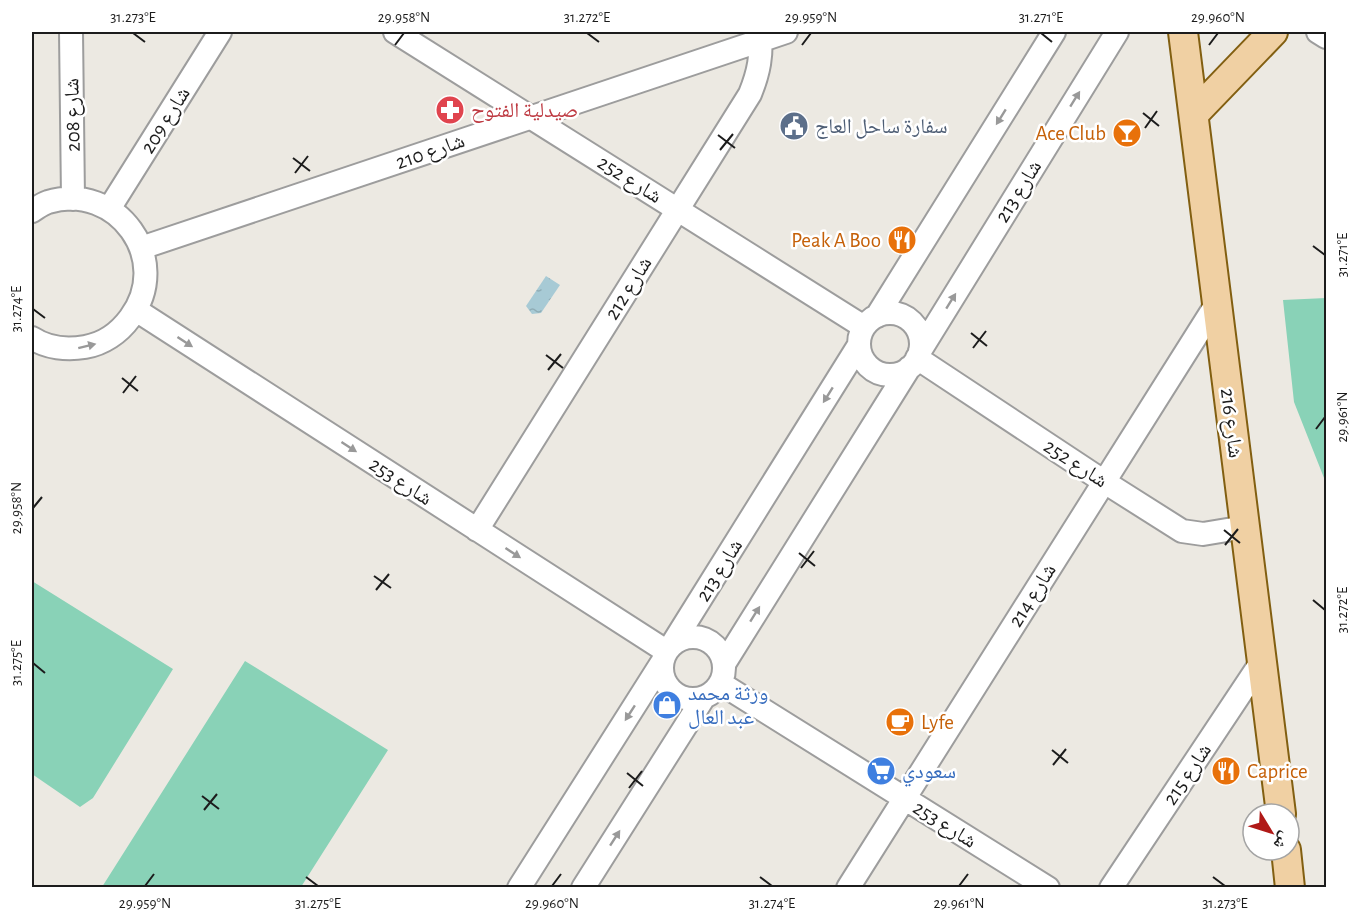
<svg xmlns="http://www.w3.org/2000/svg" width="1358" height="919" font-family="'Alegreya Sans','Noto Naskh Arabic',sans-serif">
  <style>
    .pitch { fill: #89d2b7 }
    .water { fill: url(#water-ripples) }
    .lines { fill: none; stroke-linecap: round; stroke-linejoin: round }
    .minor-casing { stroke: #9d9d9d; stroke-width: 26 }
    .major-casing { stroke: #825f11; stroke-width: 32 }
    .minor { stroke: #fff; stroke-width: 22 }
    .major { stroke: #f0d0a3; stroke-width: 28 }
    .oneway { fill: #999 }
    .ticks { fill: none; stroke: #1c1c1c; stroke-width: 2 }
    .labels { text-anchor: middle; stroke-width: 5; stroke-linejoin: round; paint-order: stroke }
    .health-label { font-size: 21px; fill: #be3a42; stroke: #fff; text-anchor: start }
    .street-label { font-size: 21px; fill: #1c1c1c; stroke: #fff }
    .service-label { font-size: 21px; fill: #4e5e75; stroke: #fff; text-anchor: start }
    .food-label { font-size: 21px; fill: #c56008; stroke: #fff; text-anchor: end }
    .shop-label { font-size: 21px; fill: #366cbe; stroke: #fff; text-anchor: start }
    .neatline { fill: none; stroke: #1c1c1c; stroke-width: 2 }
    .ticks-label { font-size: 15px; text-anchor: middle; fill: #1c1c1c }
  </style>
  <defs>
    <pattern id="water-ripples" width="26" height="14" patternUnits="userSpaceOnUse" patternTransform="scale(1.5)"><rect width="26" height="14" fill="#a7cad5"/><path d="M2 4q2-2 4 0t4 0M15 11q2-2 4 0t4 0" fill="none" stroke="#8fadb6"/></pattern>
  </defs>
  <rect width="100%" height="100%" fill="#ece9e2"/>
  <path class="pitch" d="M1326 298V483L1294 402 1283 300Z
    M32 581 173 669 93 798 80 807 32 774Z
    M245 661 388 750 301 887H102Z"/>
  <path class="water" d="M546 276 560 285 541 313 532 314 526 306Z"/>
  <g class="lines">
    <g class="minor-casing">
      <path id="minor" d="M71 32 73 199
        M395 32 864 327
        M1318 32 1326 37
        M109 209 220 32
        M32 211C37 208 42 204 48 202 117 181 174 260 130 318 119 333 103 344 85 347 67 350 47 348 32 338
        M141 248 786 32
        M136 310 666 651
        M859 344a31 31 0 1 1 62 0a31 31 0 1 1-62 0Z
        M877 316 1054 32
        M920 351 1117 32
        M917 358 1103 481 1182 531 1203 534 1245 527
        M477 530 750 94C759 72 762 55 760 32
        M662 668a31 31 0 1 1 62 0a31 31 0 1 1-62 0Z
        M673 643 859 345
        M724 664 909 368
        M720 683 1048 888
        M519 888 661 664
        M583 888 704 697
        M848 888 1217 303
        M1111 888 1262 661"/>
    </g>
    <g class="major-casing">
      <path id="major" d="M1183 32 1281 814
        M1194 114 1273 32
        M1286 850 1290 888"/>
    </g>
    <use href="#minor" class="minor"/>
    <use href="#major" class="major"/>
  </g>
  <defs><path id="oneway-solid" d="M-6-.8H1V-3.2L6.5 0L1 3.2V.8H-6Z" transform="scale(1.5)"/></defs>
  <g class="oneway">
    <use href="#oneway-solid" transform="translate(1075 99) rotate(-58)"/>
    <use href="#oneway-solid" transform="translate(1001 117) rotate(122)"/>
    <use href="#oneway-solid" transform="translate(951 301) rotate(-58)"/>
    <use href="#oneway-solid" transform="translate(185 342) rotate(33)"/>
    <use href="#oneway-solid" transform="translate(87 346) rotate(-14)"/>
    <use href="#oneway-solid" transform="translate(828 395) rotate(122)"/>
    <use href="#oneway-solid" transform="translate(349 447) rotate(33)"/>
    <use href="#oneway-solid" transform="translate(513 553) rotate(33)"/>
    <use href="#oneway-solid" transform="translate(755 614) rotate(-58)"/>
    <use href="#oneway-solid" transform="translate(630 713) rotate(123)"/>
    <use href="#oneway-solid" transform="translate(615 838) rotate(-57)"/>
  </g>
  <path class="ticks" d="M133 33 145 42M587 33 599 42M1041 33 1052 42M395 45 404 33M802 45 811 33M1209 45 1218 33M1143 113 1159 126M1145 128 1157 111M718 135 735 148M720 150 733 134M293 158 310 171M295 173 308 156M1313 246 1325 255M33 309 45 318M971 333 987 346M973 348 986 331M546 355 563 368M548 370 561 354M122 378 138 391M123 393 136 376M1316 429 1325 417M33 508 42 497M1224 530 1240 543M1225 545 1238 529M799 553 815 566M801 568 814 551M374 576 391 588M376 590 389 574M1313 600 1325 610M33 663 45 673M1052 750 1068 763M1053 765 1066 749M627 773 643 786M629 788 642 771M202 796 219 809M204 810 217 794M306 877 318 886M760 877 772 886M1213 877 1225 886M145 886 154 874M552 886 561 874M959 886 968 874"/>
  <defs>
    <g id="pharmacy-disc" transform="scale(1.5)"><circle r="9.5" fill="#e0444e" stroke="#fff"/><path d="M-2-6h4v4h4v4h-4v4h-4v-4h-4v-4h4Z" fill="#fff"/></g>
    <g id="civic-disc" transform="scale(1.5)"><circle r="9.5" fill="#5c6f8a" stroke="#fff"/><path d="M-.6-6.5H3V-4.5H.6V-3L4-1V1h2V6H-6V1h2V-1L-.6-3ZM-1.2 2.5V6h2.4V2.5Z" fill="#fff"/></g>
    <g id="bar-disc" transform="scale(1.5)"><circle r="9.5" fill="#e8710a" stroke="#fff"/><path d="M-6-5H6L.8 .8V4.5H3.5V6h-7V4.5H-.8V.8Z" fill="#fff"/></g>
    <g id="restaurant-disc" transform="scale(1.5)"><circle r="9.5" fill="#e8710a" stroke="#fff"/><path d="M-5-6h1v4h1v-4h1v4h1v-4h1v5L-1.5 .5V6h-2V.5L-5-1ZM5-6V6H3V1.5H1.5Q1.5-4 5-6Z" fill="#fff"/></g>
    <g id="shop-disc" transform="scale(1.5)"><circle r="9.5" fill="#3f7fe0" stroke="#fff"/><path d="M-5-2.5h2.3a2.7 3.5 0 0 1 5.4 0H5L5.5 6h-11ZM-1.5-2.5h3a1.5 2.3 0 0 0-3 0Z" fill="#fff"/></g>
    <g id="cafe-disc" transform="scale(1.5)"><circle r="9.5" fill="#e8710a" stroke="#fff"/><path d="M-5.5-4.5H6V0H3Q3 3.5 0 3.5H-2.5Q-5.5 3.5-5.5 0ZM3-3.2v2h1.7v-2ZM-6 4.5H4V6H-6Z" fill="#fff"/></g>
    <g id="supermarket-disc" transform="scale(1.5)"><circle r="9.5" fill="#3f7fe0" stroke="#fff"/><path d="M-6-5.5h2.5l.6 2H6L4.5 2H-2.5L-4.4-4H-6ZM-1.5 3.2a1.3 1.3 0 1 0 .1 0ZM3 3.2a1.3 1.3 0 1 0 .1 0Z" fill="#fff"/></g>
  </defs>
  <g fill-rule="evenodd">
    <use href="#pharmacy-disc" x="450" y="110"/>
    <use href="#civic-disc" x="794" y="126"/>
    <use href="#bar-disc" x="1127" y="133"/>
    <use href="#restaurant-disc" x="902" y="240"/>
    <use href="#shop-disc" x="667" y="705"/>
    <use href="#cafe-disc" x="900" y="722"/>
    <use href="#supermarket-disc" x="881" y="771"/>
    <use href="#restaurant-disc" x="1226" y="771"/>
  </g>
  <g class="labels">
    <g class="health-label">
      <text x="471" y="117">صيدلية الفتوح</text>
    </g>
    <g class="street-label">
      <text transform="translate(72 115) rotate(-91)" y="7">شارع 208</text>
      <text transform="translate(165 120) rotate(-58)" y="7">شارع 209</text>
      <text transform="translate(430 151) rotate(-19)" y="7">شارع 210</text>
      <text transform="translate(630 179) rotate(32)" y="7">شارع 252</text>
      <text transform="translate(1018 191) rotate(-58)" y="7">شارع 213</text>
      <text transform="translate(628 288) rotate(-58)" y="7">شارع 212</text>
      <text transform="translate(1232 423) rotate(83)" y="7">شارع 216</text>
      <text transform="translate(1076 463) rotate(33)" y="7">شارع 252</text>
      <text transform="translate(401 481) rotate(33)" y="7">شارع 253</text>
      <text transform="translate(719 570) rotate(-58)" y="7">شارع 213</text>
      <text transform="translate(1032 595) rotate(-58)" y="7">شارع 214</text>
      <text transform="translate(1187 774) rotate(-56)" y="7">شارع 215</text>
      <text transform="translate(945 824) rotate(32)" y="7">شارع 253</text>
    </g>
    <g class="service-label">
      <text x="815" y="133">سفارة ساحل العاج</text>
    </g>
    <g class="food-label">
      <text x="1106" y="140">Ace Club</text>
      <text x="881" y="247">Peak A Boo</text>
      <text x="921" y="729" text-anchor="start">Lyfe</text>
      <text x="1247" y="778" text-anchor="start">Caprice</text>
    </g>
    <g class="shop-label">
      <text x="688" y="700">ورثة محمد<tspan x="688" dy="24">عبد العال</tspan></text>
      <text x="902" y="778">سعودي</text>
    </g>
  </g>
  <rect width="1358" height="919" fill="none" stroke="#ffffff" stroke-width="66"/>
  <g transform="translate(1271 832) rotate(128)"><circle r="28" fill="#ffffff" stroke="#a4a4a4" stroke-width="1.5"/>
  <path d="M0-4.5L10 22L0 15L-10 22Z" fill="#b01917"/>
  <text y="-9" font-size="16" font-weight="bold" text-anchor="middle" fill="#1c1c1c">ش</text>
  </g>
  <rect x="33" y="33" width="1292" height="853" class="neatline"/>
  <g class="ticks-label">
    <text x="133" y="22">31.273°E</text>
    <text x="404" y="22">29.958°N</text>
    <text x="587" y="22">31.272°E</text>
    <text x="811" y="22">29.959°N</text>
    <text x="1041" y="22">31.271°E</text>
    <text x="1218" y="22">29.960°N</text>
    <text transform="translate(1342 255) rotate(-90)" y="5">31.271°E</text>
    <text transform="translate(16 309) rotate(-90)" y="5">31.274°E</text>
    <text transform="translate(1342 417) rotate(-90)" y="5">29.961°N</text>
    <text transform="translate(16 508) rotate(-90)" y="5">29.958°N</text>
    <text transform="translate(1342 610) rotate(-90)" y="5">31.272°E</text>
    <text transform="translate(16 663) rotate(-90)" y="5">31.275°E</text>
    <text x="145" y="908">29.959°N</text>
    <text x="318" y="908">31.275°E</text>
    <text x="552" y="908">29.960°N</text>
    <text x="772" y="908">31.274°E</text>
    <text x="959" y="908">29.961°N</text>
    <text x="1225" y="908">31.273°E</text>
  </g>
</svg>
